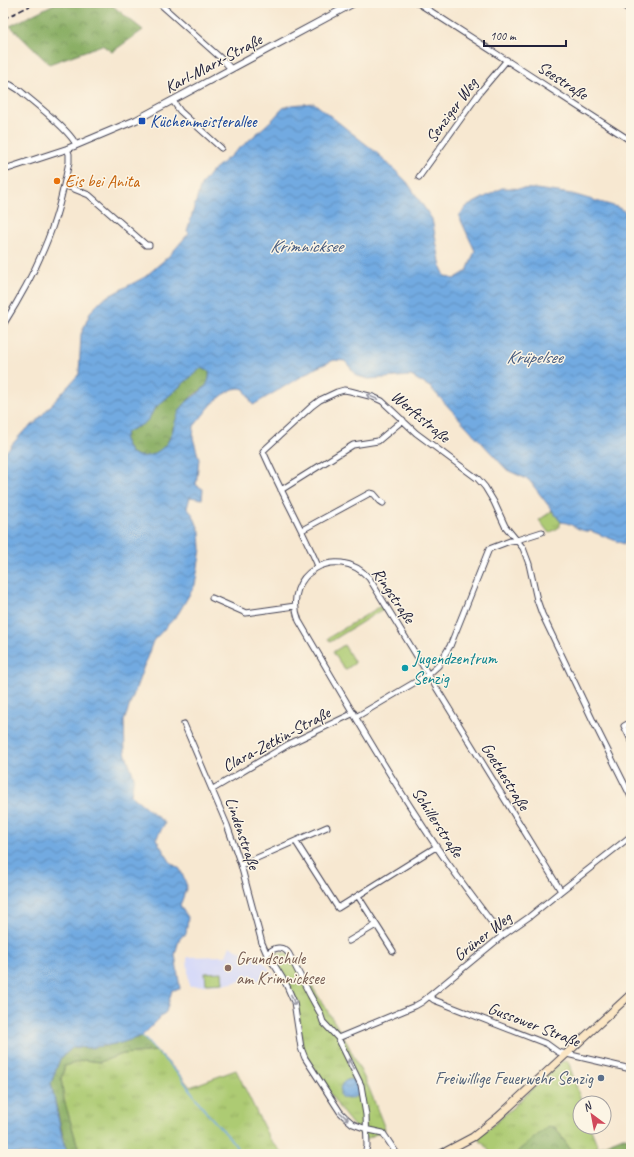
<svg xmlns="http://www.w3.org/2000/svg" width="634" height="1157" font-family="Caveat,sans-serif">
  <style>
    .built { fill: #d4d8f9 }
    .grass { fill: url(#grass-tufts); stroke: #687657 }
    .forest { fill: url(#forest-crowns); stroke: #566850 }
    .garden { fill: #adcb73; stroke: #687657 }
    .water { fill: url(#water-waves); stroke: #4a668e; fill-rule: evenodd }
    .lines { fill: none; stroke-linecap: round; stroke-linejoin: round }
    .stream { stroke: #72aae1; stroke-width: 1.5 }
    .minor-casing { stroke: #424052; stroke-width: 7 }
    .tertiary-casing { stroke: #424052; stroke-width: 8 }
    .secondary-casing { stroke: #424052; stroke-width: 9 }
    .minor { stroke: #fff; stroke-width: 5 }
    .tertiary { stroke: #fff; stroke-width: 6 }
    .secondary { stroke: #fbe6c4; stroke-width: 7 }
    .rail { stroke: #22223b; stroke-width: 1.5; stroke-dasharray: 6 3; stroke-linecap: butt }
    .oneway { stroke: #9c9ca7 }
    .transit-dot { fill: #1a4fb4; stroke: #fcf5e5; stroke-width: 1.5 }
    .food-dot { fill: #e8710a; stroke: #fcf5e5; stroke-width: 1.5 }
    .culture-dot { fill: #0f9aa8; stroke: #fcf5e5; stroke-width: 1.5 }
    .education-dot { fill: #8d6e63; stroke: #fcf5e5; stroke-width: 1.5 }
    .service-dot { fill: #5c6f8a; stroke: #fcf5e5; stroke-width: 1.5 }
    .labels { text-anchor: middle; stroke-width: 3; stroke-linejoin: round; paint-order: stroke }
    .street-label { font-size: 17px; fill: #22223b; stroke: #fcf5e5 }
    .transit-label { font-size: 17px; fill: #164399; stroke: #fcf5e5; text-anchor: start }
    .food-label { font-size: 17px; fill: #c56008; stroke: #fcf5e5; text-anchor: start }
    .culture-label { font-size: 17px; fill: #0d838f; stroke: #fcf5e5; text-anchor: start }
    .education-label { font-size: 17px; fill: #785e54; stroke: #fcf5e5; text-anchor: start }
    .service-label { font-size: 17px; fill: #4e5e75; stroke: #fcf5e5; text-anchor: end }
    .water-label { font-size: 18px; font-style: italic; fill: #42587d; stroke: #fcf5e5 }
  </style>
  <defs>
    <pattern id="grass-tufts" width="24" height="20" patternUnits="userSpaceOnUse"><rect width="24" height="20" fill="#adcb73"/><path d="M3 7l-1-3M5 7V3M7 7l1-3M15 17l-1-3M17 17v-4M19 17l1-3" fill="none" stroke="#95ae64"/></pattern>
    <pattern id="forest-crowns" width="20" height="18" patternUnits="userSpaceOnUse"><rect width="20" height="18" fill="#8aaf65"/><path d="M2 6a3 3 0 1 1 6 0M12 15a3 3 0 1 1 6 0" fill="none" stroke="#708e54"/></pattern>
    <pattern id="water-waves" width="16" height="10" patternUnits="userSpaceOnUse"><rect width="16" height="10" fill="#72aae1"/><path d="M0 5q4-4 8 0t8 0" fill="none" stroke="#5d8ab8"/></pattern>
  </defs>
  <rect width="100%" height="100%" fill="#fcf5e5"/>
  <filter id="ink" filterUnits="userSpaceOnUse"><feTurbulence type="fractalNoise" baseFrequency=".025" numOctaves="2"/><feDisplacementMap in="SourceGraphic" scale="8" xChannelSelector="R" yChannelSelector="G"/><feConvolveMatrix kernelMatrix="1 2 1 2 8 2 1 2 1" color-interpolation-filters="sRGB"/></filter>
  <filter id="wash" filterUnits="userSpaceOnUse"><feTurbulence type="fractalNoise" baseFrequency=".012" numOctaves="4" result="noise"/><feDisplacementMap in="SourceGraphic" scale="16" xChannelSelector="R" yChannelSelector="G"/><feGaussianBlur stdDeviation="0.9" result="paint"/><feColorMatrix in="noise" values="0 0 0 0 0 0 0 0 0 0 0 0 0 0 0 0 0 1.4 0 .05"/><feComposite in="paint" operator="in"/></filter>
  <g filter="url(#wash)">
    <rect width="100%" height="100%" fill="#f7e8d1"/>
    <path class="built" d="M230 946 263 961 274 975 255 981 245 980 227 984 189 986 187 957 226 956Z"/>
    <path class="grass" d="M552 511 561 522 558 528 549 533 539 520Z
      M278 952 286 953 293 956 345 1039 369 1088 385 1129 365 1140 340 1109 303 1051 299 1016 296 1003 272 953Z
      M157 1051 181 1076 190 1087 236 1070 269 1138 283 1154H80L64 1100 61 1078 65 1066 84 1060 100 1062 123 1054Z
      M568 1061 582 1103H580V1127H590L598 1147 584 1153 570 1149 555 1127 519 1150 518 1154H492L477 1137 496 1123 561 1062Z"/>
    <path class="forest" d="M56 3H109L143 30 112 52 102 45 49 64 10 26Z
      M201 368 209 371C212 389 198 389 189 399 184 405 178 416 175 423 172 432 169 443 161 450 159 452 155 453 153 454 144 458 138 457 130 452L124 440 126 433C139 423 146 428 154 409Z
      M142 1036 157 1051 123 1054 100 1062 84 1060 65 1066 61 1078 64 1100 80 1154H68L65 1145 51 1083 60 1059 73 1047C98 1049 119 1043 142 1036Z
      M549 1126 555 1127 570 1149 584 1153 623 1137 631 1138V1154H518L519 1150Z"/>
    <path class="garden" d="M381 606 383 609 330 642 328 638Z
      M344 645 355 663 345 670 333 652Z
      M222 972 223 983 206 984 205 973Z"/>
    <path class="water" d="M314 103 377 153 407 182 432 219 441 267 445 276 454 279 467 271 475 251 459 216 466 207 502 188 536 189 572 194 617 207 631 215V547L629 539H625L624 544 591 531C579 533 572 522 561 522L529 480 507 470 430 387 411 376 369 379 357 376 345 361 334 360 316 368 253 405 244 389 240 388 233 389 223 395 212 404 194 426 193 438 199 459 196 485 203 489 202 499 190 497 187 508 193 515 200 532 201 549 195 585 178 614 153 641 124 721 125 752 134 777 131 795 165 823 156 839 171 863 180 869 187 886 180 906 188 917 186 934 180 937 175 954 180 989 172 990 166 1012 142 1036 121 1043 90 1048 73 1047 60 1059 51 1083 63 1141 68 1154H3V455L23 432 35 423 79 374 81 334 91 311 103 299 145 277 170 255 189 233 187 231 201 185 211 172 246 143 273 119 283 108 291 105ZM201 368 209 371C212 390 192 394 183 406 170 423 177 443 153 454 144 458 138 457 130 452L124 440 126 433C140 423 145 429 154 409Z
      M350 1079 356 1082 360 1090 357 1096 349 1099 342 1098 340 1095C340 1086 341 1082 350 1079Z"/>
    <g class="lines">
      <path class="stream" d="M142 1036 180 1076 206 1112 229 1137 242 1154"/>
    </g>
  </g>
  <g filter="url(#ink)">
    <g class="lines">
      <g class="minor-casing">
        <path id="minor" d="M159 3 224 61 231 69
          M418 3 631 141
          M620 3 631 11
          M3 83 11 85 19 90C32 101 71 131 76 145
          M173 101 180 111 221 148
          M419 177 480 92 507 60
          M64 185 89 195 146 245H149
          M3 325C24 292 43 257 55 219 61 201 65 181 69 162V154L67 149
          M281 490 353 445 378 441 403 420
          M302 530 370 493 374 494 380 501 383 503
          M318 566C301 527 280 490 263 451L312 406 320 400 337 392 344 390 350 391 373 397 382 401 416 433 478 479 485 487 494 502 505 526 523 548 529 564 537 600 542 614 594 723 631 797
          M212 598 246 613 295 606
          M356 717 429 674 438 666 450 646 489 549 510 541 517 540 542 532
          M631 722 624 726 631 740
          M184 724 227 825 241 865 262 943 268 957 275 966 286 984 294 1002 301 1048 305 1058 340 1112 346 1118 353 1124 369 1130 383 1133 397 1154
          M213 789 289 744 354 713
          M296 842 338 908 436 847
          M241 865 327 827
          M358 896 393 951
          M502 936C480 907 457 877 436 846 387 773 343 696 299 621 281 575 336 542 369 578L561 891
          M349 941 376 925
          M267 954C274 947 283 945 289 954L310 995 320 1013 323 1022 338 1038 361 1085 366 1115 367 1146 365 1154
          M429 996 434 1000 547 1044 558 1052 631 1069
          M338 1038 415 1006 422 1002 502 936 529 917 561 891 631 836"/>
      </g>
      <g class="tertiary-casing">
        <path id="tertiary" d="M3 170 67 149 136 120 354 3"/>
      </g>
      <g class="secondary-casing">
        <path id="secondary" d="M441 1154 473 1137 498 1117 631 994"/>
      </g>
      <use href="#minor" class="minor"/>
      <use href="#tertiary" class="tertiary"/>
      <use href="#secondary" class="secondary"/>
      <path class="rail" d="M3 19 36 3"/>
    </g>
    <defs><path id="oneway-shaft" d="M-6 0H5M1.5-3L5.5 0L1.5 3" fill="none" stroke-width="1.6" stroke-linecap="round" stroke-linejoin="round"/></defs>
    <g class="oneway">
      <use href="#oneway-shaft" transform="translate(372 397) rotate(-159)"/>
      <use href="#oneway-shaft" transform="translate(293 1000) rotate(69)"/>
      <use href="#oneway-shaft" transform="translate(351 1064) rotate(-117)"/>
      <use href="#oneway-shaft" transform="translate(344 1116) rotate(43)"/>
    </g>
  </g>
  <rect class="transit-dot" x="138" y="117" width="8" height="8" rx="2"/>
  <circle class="food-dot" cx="57" cy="181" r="4"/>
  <circle class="culture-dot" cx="405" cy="668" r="4"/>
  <circle class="education-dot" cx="228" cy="968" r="4"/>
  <circle class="service-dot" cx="601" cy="1078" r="4"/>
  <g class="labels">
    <g class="street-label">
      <text transform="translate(213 63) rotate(-28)" y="6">Karl-Marx-Straße</text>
      <text transform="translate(563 80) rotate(33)" y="6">Seestraße</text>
      <text transform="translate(451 110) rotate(-54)" y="6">Senziger Weg</text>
      <text transform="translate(421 416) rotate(40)" y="6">Werftstraße</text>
      <text transform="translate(394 595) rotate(56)" y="6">Ringstraße</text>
      <text transform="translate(276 739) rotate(-28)" y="6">Clara-Zetkin-Straße</text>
      <text transform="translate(506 776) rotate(58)" y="6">Goethestraße</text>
      <text transform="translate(438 822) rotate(57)" y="6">Schillerstraße</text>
      <text transform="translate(243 833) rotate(71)" y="6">Lindenstraße</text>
      <text transform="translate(482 936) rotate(-38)" y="6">Grüner Weg</text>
      <text transform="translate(534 1024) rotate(21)" y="6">Gussower Straße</text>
    </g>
    <g class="transit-label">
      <text x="150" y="127">Küchenmeisterallee</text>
    </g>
    <g class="food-label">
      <text x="65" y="187">Eis bei Anita</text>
    </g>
    <g class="culture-label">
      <text x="413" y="664">Jugendzentrum<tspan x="413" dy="20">Senzig</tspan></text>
    </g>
    <g class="education-label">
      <text x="236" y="964">Grundschule<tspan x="236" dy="20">am Krimnicksee</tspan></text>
    </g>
    <g class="service-label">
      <text x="593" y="1084">Freiwillige Feuerwehr Senzig</text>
    </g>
    <g class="water-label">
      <text x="306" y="252">Krimnicksee</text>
      <text x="534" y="363">Krüpelsee</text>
    </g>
  </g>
  <rect width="634" height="1157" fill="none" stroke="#fcf5e5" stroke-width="16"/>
  <g transform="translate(592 1115) rotate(328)"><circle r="19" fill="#fcf5e5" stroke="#a5a1a1"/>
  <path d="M0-3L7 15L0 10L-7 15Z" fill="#d1495b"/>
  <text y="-6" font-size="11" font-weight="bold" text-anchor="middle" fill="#22223b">N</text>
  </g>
  <path d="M484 40v6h82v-6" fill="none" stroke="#22223b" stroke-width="2"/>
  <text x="490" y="40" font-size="12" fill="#22223b" stroke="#fcf5e5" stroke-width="3" paint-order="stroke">100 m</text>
</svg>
